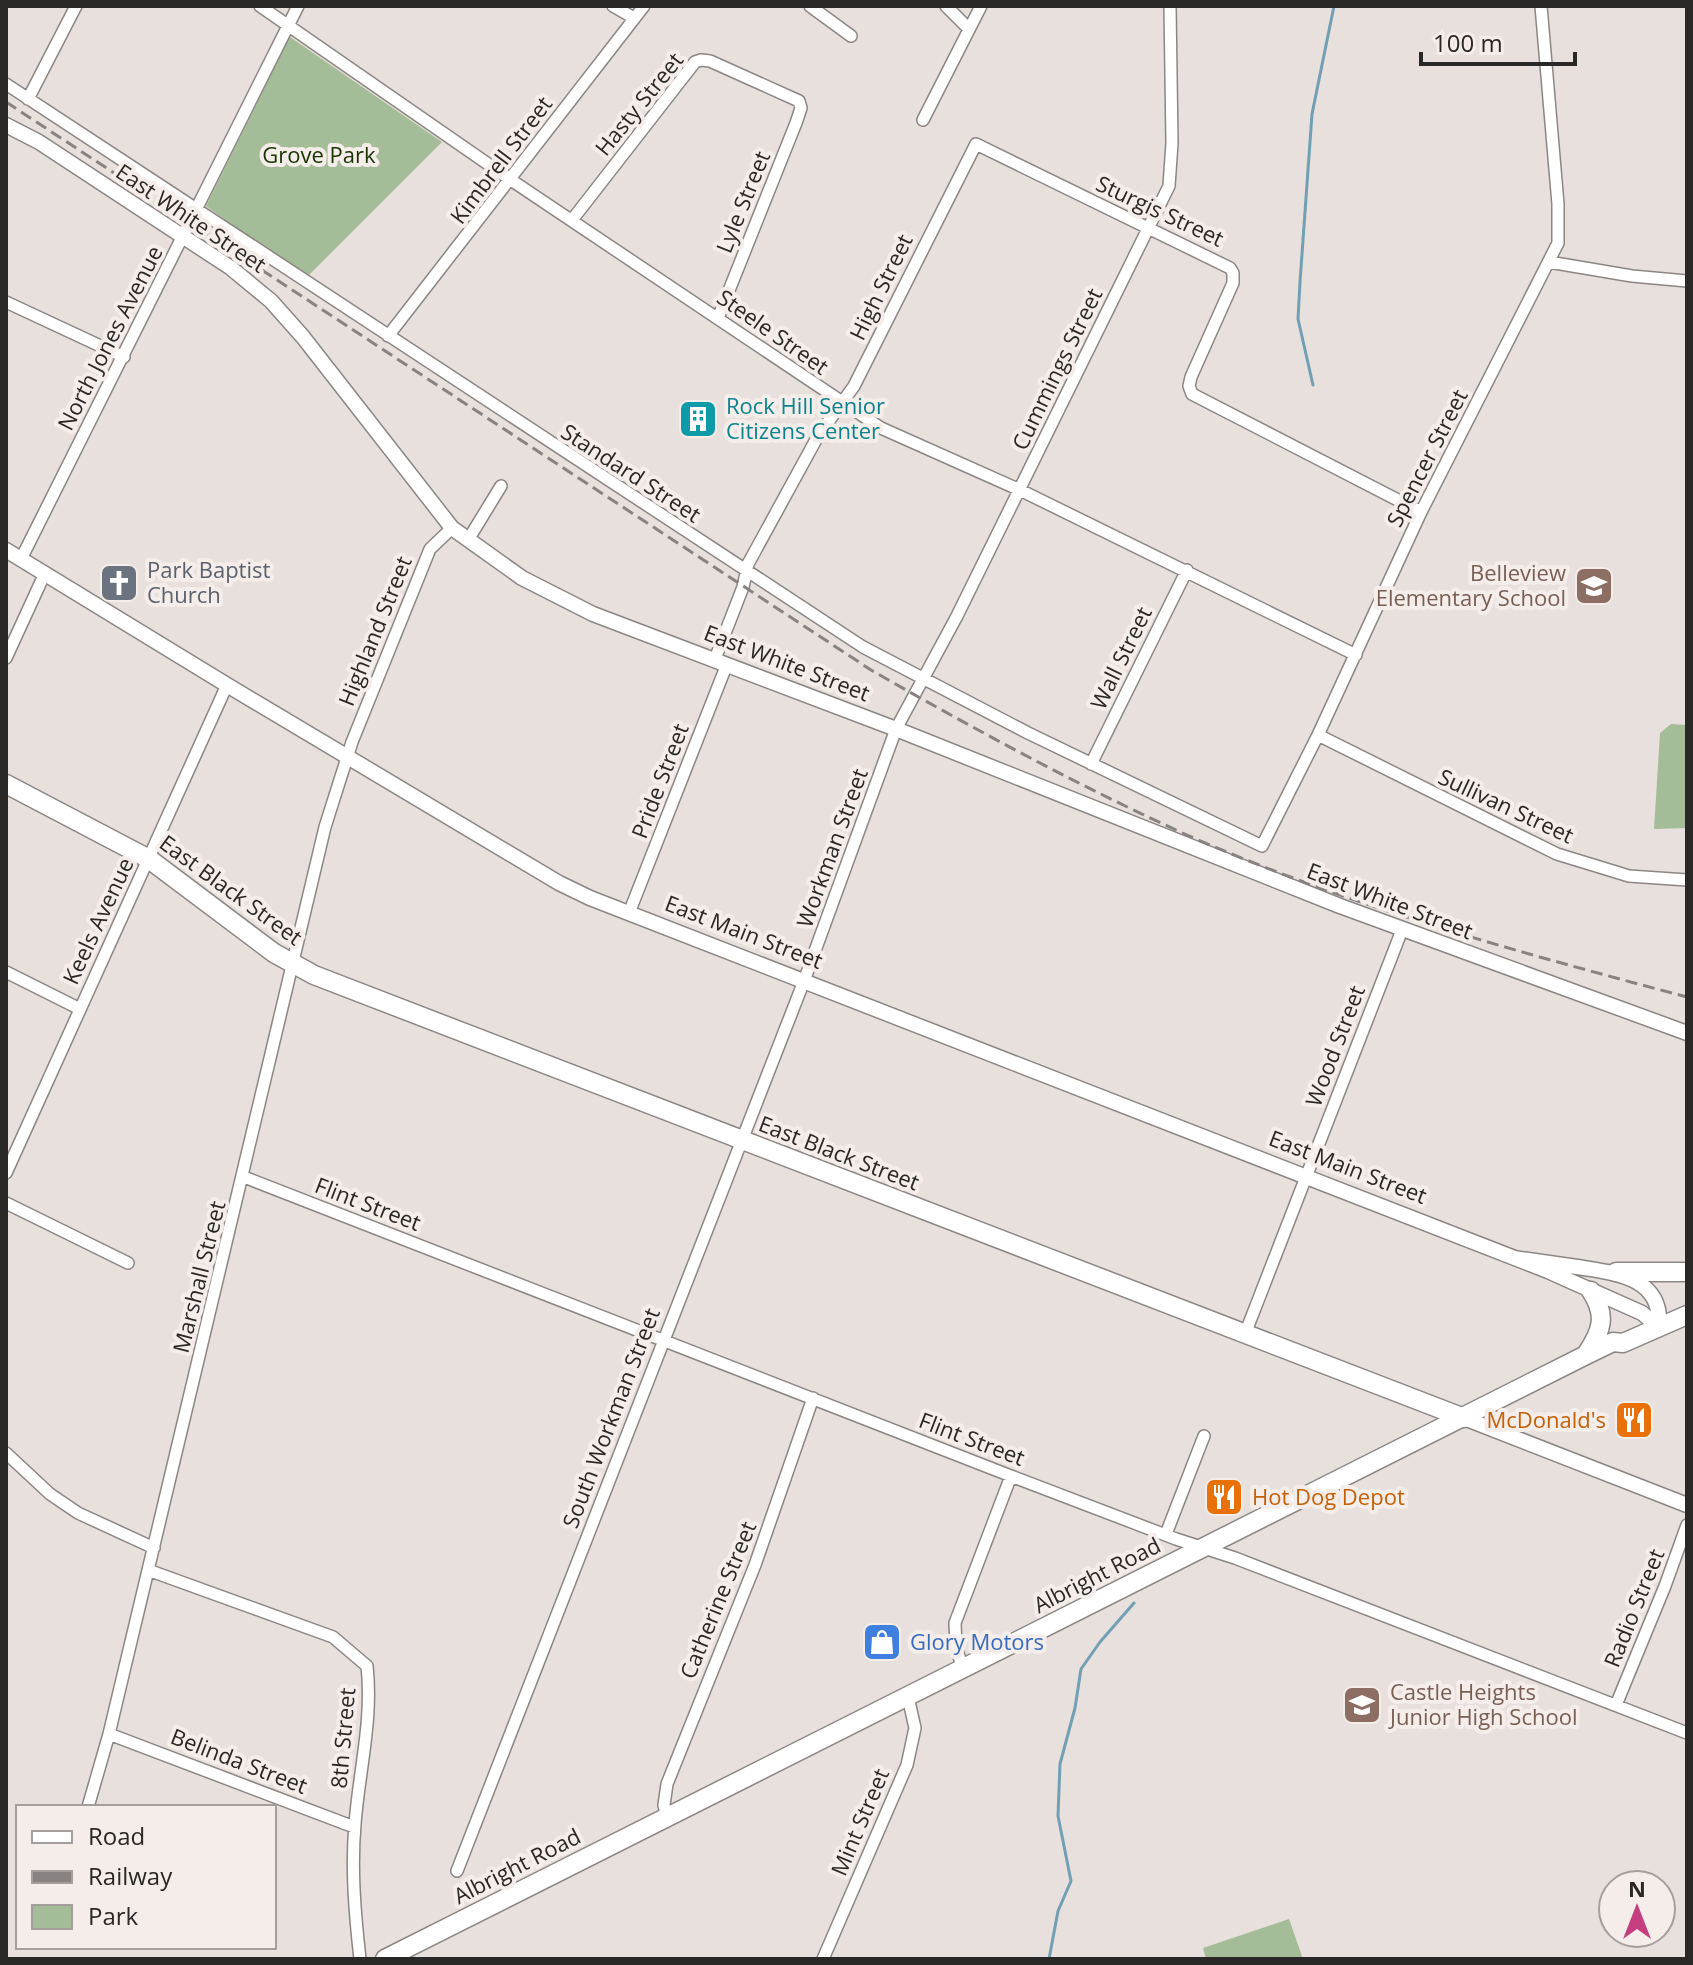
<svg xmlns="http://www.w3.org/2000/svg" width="1693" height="1965" font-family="'Open Sans',sans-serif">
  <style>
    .green { fill: #a5bc98 }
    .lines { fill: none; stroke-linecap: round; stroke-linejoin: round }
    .stream { stroke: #719fb3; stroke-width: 3 }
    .minor-casing { stroke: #8c8683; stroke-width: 14 }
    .tertiary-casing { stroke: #8c8683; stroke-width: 17 }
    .primary-casing { stroke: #8c8683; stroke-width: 21 }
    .trunk-casing { stroke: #8c8683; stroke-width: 21 }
    .minor { stroke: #fff; stroke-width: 11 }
    .tertiary { stroke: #fff; stroke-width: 14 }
    .primary { stroke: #fff; stroke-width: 18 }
    .trunk { stroke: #fff; stroke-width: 18 }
    .rail { stroke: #888381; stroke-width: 3; stroke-dasharray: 12 6; stroke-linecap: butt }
    .labels { text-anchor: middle; stroke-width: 8; stroke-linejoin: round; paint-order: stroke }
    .street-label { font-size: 22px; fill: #2a2826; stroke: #f5edea }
    .park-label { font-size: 22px; fill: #173400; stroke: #f5edea }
    .culture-label { font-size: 22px; fill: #0d838f; stroke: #f5edea; text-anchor: start }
    .worship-label { font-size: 22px; fill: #5b616d; stroke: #f5edea; text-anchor: start }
    .education-label { font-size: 22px; fill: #785e54; stroke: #f5edea; text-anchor: end }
    .food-label { font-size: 22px; fill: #c56008; stroke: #f5edea; text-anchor: end }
    .shop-label { font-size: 22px; fill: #366cbe; stroke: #f5edea; text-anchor: start }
  </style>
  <rect width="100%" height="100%" fill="#e8e0dd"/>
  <path class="green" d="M290 37 442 142 307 277 206 206Z
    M1671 724 1687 725V828L1654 829 1660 733Z
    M1289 1919 1303 1959H1206L1203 1948Z"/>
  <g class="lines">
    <path class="stream" d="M1313 385 1298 319 1300 282 1312 114 1334 6
      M1049 1959 1058 1911 1071 1881 1058 1816 1060 1764 1075 1708 1081 1669 1100 1642 1134 1603"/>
    <g class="minor-casing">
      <path id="minor" d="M260 6 511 180 881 428 1020 490 1356 655
        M613 6 634 18
        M810 6 851 36
        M946 6 969 29
        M6 84 863 647 1028 733 1262 846 1318 735 1421 512 1558 243V204L1541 6
        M28 99 76 6
        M923 120 981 6
        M572 220 695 62 701 60 710 61 799 101 801 108 796 123 718 318
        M1549 262 1632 276 1687 281
        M6 302 124 357
        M388 336 644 6
        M468 540 501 486
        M21 559 298 6
        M6 658 45 573
        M715 659 743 587 748 564 818 436 854 386 976 144 1230 268 1233 273V283L1191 377 1189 386 1192 394 1421 512
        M1318 735 1557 854 1629 876 1687 880
        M1091 764 1187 570
        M629 913 727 664
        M6 972 80 1009
        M6 1173 227 685
        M244 1177 1011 1476 1176 1539 1235 1558 1687 1733
        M6 1203 128 1263
        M1245 1334 1402 930
        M6 1453 50 1494 78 1513 154 1548
        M1166 1534 1204 1436
        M148 1570 333 1637 367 1666C373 1720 359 1771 355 1824 351 1869 355 1915 360 1959
        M963 1669 956 1647 955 1623 1011 1476
        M1616 1705 1665 1586 1687 1525
        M109 1734 354 1827
        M88 1807 109 1734 325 827 352 742 430 549 452 528
        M667 1818 664 1805 667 1784 755 1565 813 1398
        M457 1871 804 981 896 729 957 616 1169 186 1172 143 1170 6
        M823 1959 907 1765 915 1728 908 1697"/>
    </g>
    <g class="tertiary-casing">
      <path id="tertiary" d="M6 125 39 142 231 268 271 301 303 337 452 528 522 578 593 614 896 729 1340 906 1687 1033
        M6 550 227 685 559 883 590 898 1548 1271 1642 1313 1659 1327C1663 1276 1614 1273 1577 1267 1556 1264 1535 1261 1514 1258
        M1464 1418 1687 1505"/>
    </g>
    <g class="primary-casing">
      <path id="primary" d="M6 784 149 859 274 953 314 975 1464 1418"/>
    </g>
    <g class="trunk-casing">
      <path id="trunk" d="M1616 1272H1687
        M1587 1353C1602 1331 1607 1315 1591 1291
        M385 1959 1586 1355 1613 1342 1623 1343 1687 1315"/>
    </g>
    <use href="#minor" class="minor"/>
    <use href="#tertiary" class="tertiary"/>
    <use href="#primary" class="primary"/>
    <use href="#trunk" class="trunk"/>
    <path class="rail" d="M6 102 871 670C974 729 1079 786 1187 835 1348 906 1518 952 1687 997"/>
  </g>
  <defs>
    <g id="building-square" transform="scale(2)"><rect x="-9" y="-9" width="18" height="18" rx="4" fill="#0f9aa8" stroke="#f5edea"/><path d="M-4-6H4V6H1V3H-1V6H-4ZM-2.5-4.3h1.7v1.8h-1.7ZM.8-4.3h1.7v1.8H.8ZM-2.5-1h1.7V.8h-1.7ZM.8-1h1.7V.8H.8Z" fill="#fff"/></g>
    <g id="church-square" transform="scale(2)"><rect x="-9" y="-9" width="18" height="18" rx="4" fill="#6b7280" stroke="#f5edea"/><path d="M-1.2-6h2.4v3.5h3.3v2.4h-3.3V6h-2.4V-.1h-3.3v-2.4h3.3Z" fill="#fff"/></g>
    <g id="school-square" transform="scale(2)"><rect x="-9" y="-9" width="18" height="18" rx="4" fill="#8d6e63" stroke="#f5edea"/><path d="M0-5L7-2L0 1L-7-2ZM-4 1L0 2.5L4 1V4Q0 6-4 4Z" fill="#fff"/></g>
    <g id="restaurant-square" transform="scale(2)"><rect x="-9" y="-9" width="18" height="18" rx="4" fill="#e8710a" stroke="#f5edea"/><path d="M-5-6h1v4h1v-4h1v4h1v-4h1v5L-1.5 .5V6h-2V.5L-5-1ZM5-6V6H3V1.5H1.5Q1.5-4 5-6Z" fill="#fff"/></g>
    <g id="shop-square" transform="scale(2)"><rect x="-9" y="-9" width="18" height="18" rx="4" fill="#3f7fe0" stroke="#f5edea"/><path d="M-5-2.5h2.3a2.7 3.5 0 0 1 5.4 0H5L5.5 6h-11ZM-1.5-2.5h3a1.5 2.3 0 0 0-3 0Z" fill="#fff"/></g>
  </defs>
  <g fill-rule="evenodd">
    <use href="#building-square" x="698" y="419"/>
    <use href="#church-square" x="119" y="583"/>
    <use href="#school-square" x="1594" y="586"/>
    <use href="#restaurant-square" x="1634" y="1420"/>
    <use href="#restaurant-square" x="1224" y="1497"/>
    <use href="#shop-square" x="882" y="1642"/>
    <use href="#school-square" x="1362" y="1705"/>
  </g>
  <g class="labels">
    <g class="street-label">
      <text transform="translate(639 104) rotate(-51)" y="8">Hasty Street</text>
      <text transform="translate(501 160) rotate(-53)" y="8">Kimbrell Street</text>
      <text transform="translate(743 202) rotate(-68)" y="8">Lyle Street</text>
      <text transform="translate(1160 211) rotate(25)" y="8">Sturgis Street</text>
      <text transform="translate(191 218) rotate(34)" y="8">East White Street</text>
      <text transform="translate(881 287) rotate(-64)" y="8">High Street</text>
      <text transform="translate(773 332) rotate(35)" y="8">Steele Street</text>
      <text transform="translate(110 338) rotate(-63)" y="8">North Jones Avenue</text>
      <text transform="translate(1057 369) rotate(-64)" y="8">Cummings Street</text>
      <text transform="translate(1427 458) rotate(-63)" y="8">Spencer Street</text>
      <text transform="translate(631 473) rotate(33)" y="8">Standard Street</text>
      <text transform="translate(375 631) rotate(-68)" y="8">Highland Street</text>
      <text transform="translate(1121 658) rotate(-64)" y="8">Wall Street</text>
      <text transform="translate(787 663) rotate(21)" y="8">East White Street</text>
      <text transform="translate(660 781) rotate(-69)" y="8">Pride Street</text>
      <text transform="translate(1506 806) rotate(25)" y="8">Sullivan Street</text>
      <text transform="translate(832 848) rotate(-70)" y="8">Workman Street</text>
      <text transform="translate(231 890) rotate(36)" y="8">East Black Street</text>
      <text transform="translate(1390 901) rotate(21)" y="8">East White Street</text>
      <text transform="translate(98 921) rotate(-65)" y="8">Keels Avenue</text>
      <text transform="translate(744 932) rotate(21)" y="8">East Main Street</text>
      <text transform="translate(1335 1046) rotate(-69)" y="8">Wood Street</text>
      <text transform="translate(839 1153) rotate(21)" y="8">East Black Street</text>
      <text transform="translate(1348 1167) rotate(21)" y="8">East Main Street</text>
      <text transform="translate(368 1204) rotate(21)" y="8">Flint Street</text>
      <text transform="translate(199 1277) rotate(-76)" y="8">Marshall Street</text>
      <text transform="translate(611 1418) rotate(-69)" y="8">South Workman Street</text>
      <text transform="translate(972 1439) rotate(21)" y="8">Flint Street</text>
      <text transform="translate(1097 1575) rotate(-27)" y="8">Albright Road</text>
      <text transform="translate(718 1600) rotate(-68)" y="8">Catherine Street</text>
      <text transform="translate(1634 1608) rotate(-68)" y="8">Radio Street</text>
      <text transform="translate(343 1738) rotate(-85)" y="8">8th Street</text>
      <text transform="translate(239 1761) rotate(21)" y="8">Belinda Street</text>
      <text transform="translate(860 1822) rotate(-67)" y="8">Mint Street</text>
      <text transform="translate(517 1866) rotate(-27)" y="8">Albright Road</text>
    </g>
    <g class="park-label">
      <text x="319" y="163">Grove Park</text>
    </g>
    <g class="culture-label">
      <text x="726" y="414">Rock Hill Senior<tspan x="726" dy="25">Citizens Center</tspan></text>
    </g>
    <g class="worship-label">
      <text x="147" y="578">Park Baptist<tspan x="147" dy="25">Church</tspan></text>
    </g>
    <g class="education-label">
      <text x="1566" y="581">Belleview<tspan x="1566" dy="25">Elementary School</tspan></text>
      <text x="1390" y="1700" text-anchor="start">Castle Heights<tspan x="1390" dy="25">Junior High School</tspan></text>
    </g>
    <g class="food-label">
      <text x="1606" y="1428">McDonald's</text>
      <text x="1252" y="1505" text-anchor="start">Hot Dog Depot</text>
    </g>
    <g class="shop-label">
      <text x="910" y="1650">Glory Motors</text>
    </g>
  </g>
  <rect width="1693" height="1965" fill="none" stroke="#2a2826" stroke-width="16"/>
  <rect x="16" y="1805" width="260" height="144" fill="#f5edea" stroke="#a49e9c" stroke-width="2"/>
  <rect x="32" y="1831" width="40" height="12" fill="#ffffff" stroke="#a49e9c" stroke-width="2"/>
  <text x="88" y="1845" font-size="24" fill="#2a2826">Road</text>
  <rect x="32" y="1871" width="40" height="12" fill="#888381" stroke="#a49e9c" stroke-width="2"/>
  <text x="88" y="1885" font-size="24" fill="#2a2826">Railway</text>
  <rect x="32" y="1905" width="40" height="24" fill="#a5bc98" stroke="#a49e9c" stroke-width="2"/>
  <text x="88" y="1925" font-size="24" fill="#2a2826">Park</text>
  <g transform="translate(1637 1909)"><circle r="38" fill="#f5edea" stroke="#a49e9c" stroke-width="2"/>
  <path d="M0-6L14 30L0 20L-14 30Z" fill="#c53f80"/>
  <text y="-12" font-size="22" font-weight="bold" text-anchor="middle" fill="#2a2826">N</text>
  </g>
  <path d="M1421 52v12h154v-12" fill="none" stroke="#2a2826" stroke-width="4"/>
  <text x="1433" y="52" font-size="24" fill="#2a2826" stroke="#f5edea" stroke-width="6" paint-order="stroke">100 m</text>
</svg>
